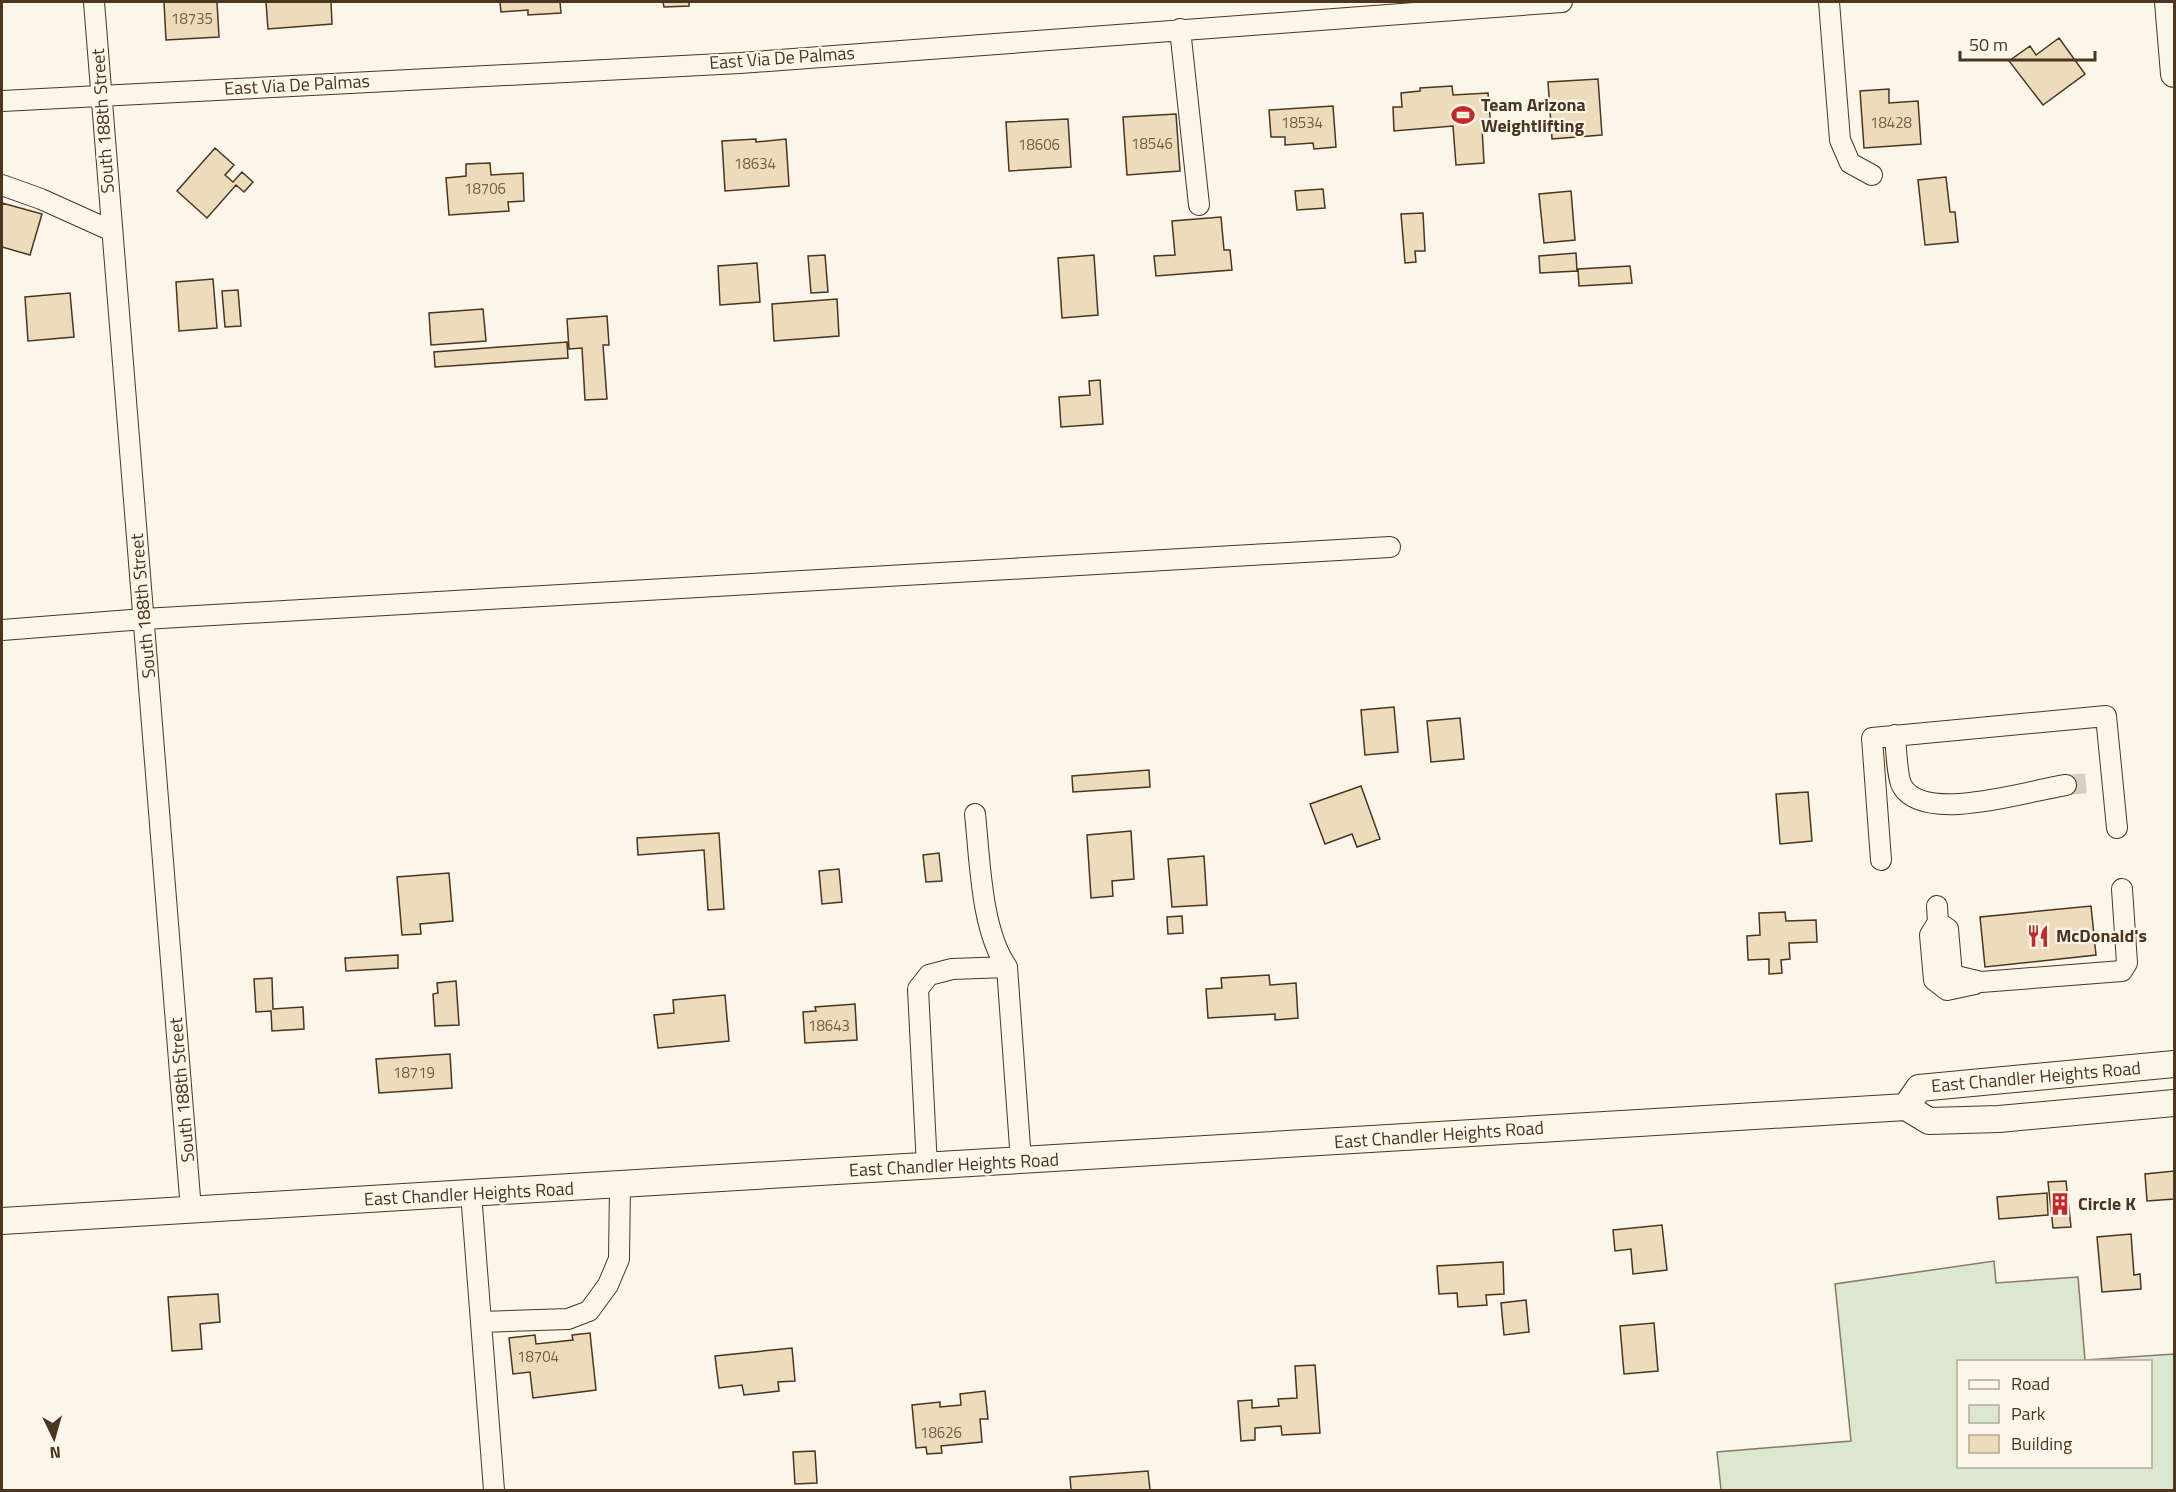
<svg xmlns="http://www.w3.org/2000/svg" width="2176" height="1492" font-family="'Titillium Web',sans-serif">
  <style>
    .green { fill: #dce7d0; stroke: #887966; stroke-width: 1.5; fill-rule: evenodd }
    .building { fill: #ecdcbc; stroke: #4a3520; stroke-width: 1.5 }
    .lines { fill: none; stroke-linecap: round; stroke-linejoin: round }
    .minor-tunnel { stroke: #d8cfc1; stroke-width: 20; stroke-dasharray: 20 10; stroke-linecap: butt }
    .minor-casing { stroke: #4a3520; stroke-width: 22 }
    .major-casing { stroke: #4a3520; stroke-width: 28 }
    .minor { stroke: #fbf6e9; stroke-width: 20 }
    .major { stroke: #fbf6e9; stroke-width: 26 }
    .labels { text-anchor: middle; stroke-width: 4.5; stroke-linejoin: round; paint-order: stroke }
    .number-label { font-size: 15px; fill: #725f47 }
    .street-label { font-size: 18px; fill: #4a3520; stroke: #fbf6e9 }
    .poi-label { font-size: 18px; font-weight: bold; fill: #4a3520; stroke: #fbf6e9; text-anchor: start }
  </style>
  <rect width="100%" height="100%" fill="#fbf6e9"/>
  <path class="green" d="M1994 1261 1996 1283 2078 1277 2085 1360 2174 1354V1490H1721L1717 1452 1851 1441 1835 1284ZM1958 1362H2150V1466H1958Z"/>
  <path class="building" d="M164 2H217L219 37 166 40Z
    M266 2H331L332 24 268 29Z
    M500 2H560L561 13 528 15V10L501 12Z
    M663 2H689V6L664 7Z
    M2059 38 2085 74 2043 105 2009 61 2030 46 2036 55Z
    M1598 79 1602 135 1552 139 1548 82Z
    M1452 86 1453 95 1488 93 1491 127 1482 128 1484 163 1456 165 1453 126 1394 131 1393 107H1402L1401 93 1420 91V88Z
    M1889 89V103L1918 101 1921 144 1864 148 1860 91Z
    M1333 106 1336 147 1314 149 1313 143 1285 145V137H1271L1269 110Z
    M1176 114 1180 171 1127 175 1123 117Z
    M1068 119 1071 167 1009 171 1006 122Z
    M756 139V142L786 139 789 186 725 191 722 141Z
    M215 148 234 165 225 175 233 182 242 172 253 182 244 192 236 185 207 218 177 191Z
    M490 163 491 175 523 173 524 201 508 202 509 211 449 215 446 178 466 176V164Z
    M1946 177 1950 212H1955L1958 242 1925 245 1918 180Z
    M1323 189 1325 208 1297 210 1295 191Z
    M1571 191 1575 240 1544 243 1539 194Z
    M2 203 42 214 30 255 2 247Z
    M1423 213 1425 251H1415L1416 262 1405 263 1401 214Z
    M1221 217 1224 250H1230L1232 270 1156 276 1154 256 1175 255 1172 221Z
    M1576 253 1577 271 1540 273 1539 256Z
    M825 255 828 292 811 293 808 256Z
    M1094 255 1098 315 1062 318 1058 258Z
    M757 263 760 302 720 305 718 266Z
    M1630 266 1632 283 1579 286 1578 269Z
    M213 279 217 328 179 331 176 282Z
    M238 290 241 326 225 327 222 291Z
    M70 293 74 337 28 341 25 297Z
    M837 299 839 336 774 341 772 304Z
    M483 309 486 341 431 345 429 313Z
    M607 316 609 345H603L607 399 585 400 582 348 569 349 567 319Z
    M567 342 568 358 435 367 434 352Z
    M1100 380 1103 424 1061 427 1059 397 1090 395 1089 381Z
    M1394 707 1398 752 1365 755 1361 710Z
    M1460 718 1464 759 1431 762 1427 721Z
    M1149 770 1150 787 1073 792 1072 776Z
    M1361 786 1380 839 1357 847 1352 834 1325 844 1310 804Z
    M1808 792 1812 841 1780 844 1776 794Z
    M1131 831 1134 879 1112 881 1113 896 1091 898 1087 835Z
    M719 833 724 909 708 910 704 850 638 855 637 838Z
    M939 853 942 881 926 882 923 855Z
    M1204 856 1207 905 1172 907 1168 859Z
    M839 869 842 902 822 904 819 871Z
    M449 873 453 921 420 924 421 934 402 935 397 877Z
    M2091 906 2096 955 1985 967 1980 917Z
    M1785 912 1786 921 1816 920 1817 942 1789 943 1790 959 1781 960 1782 973 1769 974V959L1748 960 1747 936 1760 935 1759 913Z
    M1182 916 1183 933 1168 934 1167 917Z
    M398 955V968L346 971 345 958Z
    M1269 975 1270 985 1296 983 1298 1018 1275 1020V1014L1208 1018 1206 989 1222 988 1221 978Z
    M272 978 273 1009 303 1007 304 1029 272 1031 271 1011 256 1012 254 979Z
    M456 981 459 1025 435 1026 433 994 438 993 437 983Z
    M725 995 729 1041 658 1048 654 1015 674 1013 673 1000Z
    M855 1004 857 1040 805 1043 803 1012 816 1011 815 1007Z
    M450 1054 452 1088 379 1093 376 1059Z
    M2174 1171V1199L2147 1201 2145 1174Z
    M2066 1181 2071 1227 2053 1228 2048 1182Z
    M2047 1193 2048 1215 1999 1219 1997 1197Z
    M1662 1225 1667 1270 1633 1274 1631 1249 1615 1251 1613 1230Z
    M2131 1234 2134 1275 2140 1274 2141 1289 2102 1292 2097 1237Z
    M1503 1262 1504 1294 1486 1295 1487 1305 1458 1307 1457 1293 1439 1294 1437 1266Z
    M218 1294 220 1322 200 1324 202 1349 172 1351 168 1297Z
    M1526 1300 1529 1332 1504 1335 1501 1303Z
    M1654 1323 1658 1371 1624 1374 1620 1326Z
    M590 1333 596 1390 533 1398 530 1372 513 1374 509 1338 535 1335 536 1344 573 1340 572 1335Z
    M792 1348 795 1381 778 1382 779 1391 744 1395 742 1385 719 1388 715 1356Z
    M1315 1365 1320 1433 1282 1435 1281 1426 1255 1428V1440L1241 1441 1238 1401 1252 1400V1408L1279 1406 1278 1399 1297 1398 1295 1366Z
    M985 1391 988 1419H980L982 1442 941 1446 942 1453 927 1454 926 1447 916 1448 912 1405 940 1402V1407L961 1405 960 1394Z
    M815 1451 817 1483 795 1484 793 1452Z
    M1148 1471 1150 1490H1071L1070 1477Z"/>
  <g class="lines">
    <path class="minor-tunnel" d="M2066 785 2093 783"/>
    <g class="minor-casing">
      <path id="minor" d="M94 2 191 1210
        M1829 2 1840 140 1850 163 1872 175
        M1180 29 1199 205
        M2 101 740 63 1562 2
        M2 185 41 199 112 231
        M2 630 144 619 1390 547
        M1895 735C1896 747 1897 777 1902 786 1924 825 2031 790 2066 785
        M975 814C980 860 981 930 1007 967L1021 1161
        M1881 860 1872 738 2106 716 2117 828
        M1937 906 1938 922 1930 935 1934 980 1947 990 1975 984
        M1938 922 1948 929 1952 975 1981 982 2122 971 2127 963 2122 889
        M927 1167 918 989 929 975 952 969 1007 967
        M471 1193 494 1490
        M481 1322 568 1319 589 1311 608 1285 619 1259 620 1185"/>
    </g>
    <g class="major-casing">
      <path id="major" d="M2168 2 2174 74
        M1906 1107 1919 1088 2174 1064
        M2 1221 1906 1107 1929 1121 1999 1119 2174 1103"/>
    </g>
    <use href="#minor" class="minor"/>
    <use href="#major" class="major"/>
  </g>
  <defs>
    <g id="stadium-bare" transform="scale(1.8)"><path d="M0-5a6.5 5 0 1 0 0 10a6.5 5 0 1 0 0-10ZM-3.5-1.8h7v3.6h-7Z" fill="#c62828" stroke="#fbf6e9" stroke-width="2.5" paint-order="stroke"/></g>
    <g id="restaurant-bare" transform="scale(1.8)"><path d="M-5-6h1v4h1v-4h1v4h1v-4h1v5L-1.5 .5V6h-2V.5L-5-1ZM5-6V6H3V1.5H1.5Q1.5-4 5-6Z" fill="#c62828" stroke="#fbf6e9" stroke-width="2.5" paint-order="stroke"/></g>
    <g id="building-bare" transform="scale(1.8)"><path d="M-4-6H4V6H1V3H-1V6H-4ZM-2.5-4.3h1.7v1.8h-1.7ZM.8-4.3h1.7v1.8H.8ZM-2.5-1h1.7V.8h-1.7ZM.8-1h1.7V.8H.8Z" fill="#c62828" stroke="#fbf6e9" stroke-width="2.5" paint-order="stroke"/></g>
  </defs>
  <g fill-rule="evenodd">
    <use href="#stadium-bare" x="1463" y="115"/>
    <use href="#restaurant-bare" x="2038" y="936"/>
    <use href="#building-bare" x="2060" y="1204"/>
  </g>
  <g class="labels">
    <g class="number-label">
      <text x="192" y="24">18735</text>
      <text x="1302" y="128">18534</text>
      <text x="1891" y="128">18428</text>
      <text x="1152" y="149">18546</text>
      <text x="1039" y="150">18606</text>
      <text x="755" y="169">18634</text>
      <text x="485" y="194">18706</text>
      <text x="829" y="1031">18643</text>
      <text x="414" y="1078">18719</text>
      <text x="538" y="1362">18704</text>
      <text x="941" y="1438">18626</text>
    </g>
    <g class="street-label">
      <text transform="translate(782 58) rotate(-4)" y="6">East Via De Palmas</text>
      <text transform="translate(297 85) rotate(-3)" y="6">East Via De Palmas</text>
      <text transform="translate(103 121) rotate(-94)" y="6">South 188th Street</text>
      <text transform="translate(143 606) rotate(-95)" y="6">South 188th Street</text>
      <text transform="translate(2036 1077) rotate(-5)" y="6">East Chandler Heights Road</text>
      <text transform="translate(182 1090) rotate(-95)" y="6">South 188th Street</text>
      <text transform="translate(1439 1135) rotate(-4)" y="6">East Chandler Heights Road</text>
      <text transform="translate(954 1165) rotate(-3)" y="6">East Chandler Heights Road</text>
      <text transform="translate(469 1194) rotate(-3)" y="6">East Chandler Heights Road</text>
    </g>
    <g class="poi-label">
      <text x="1481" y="111">Team Arizona<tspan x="1481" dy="21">Weightlifting</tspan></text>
      <text x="2056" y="942">McDonald's</text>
      <text x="2078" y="1210">Circle K</text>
    </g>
  </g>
  <rect width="2176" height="1492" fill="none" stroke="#4a3520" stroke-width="6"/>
  <rect x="1957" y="1360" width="195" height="108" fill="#fbf6e9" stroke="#b4a999" stroke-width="1.5"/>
  <rect x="1969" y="1380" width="30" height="9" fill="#fbf6e9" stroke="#b4a999" stroke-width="1.5"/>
  <text x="2011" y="1390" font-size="18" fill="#4a3520">Road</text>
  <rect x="1969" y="1405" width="30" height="18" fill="#dce7d0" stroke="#b4a999" stroke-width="1.5"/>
  <text x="2011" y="1420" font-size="18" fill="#4a3520">Park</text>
  <rect x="1969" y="1435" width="30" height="18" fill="#ecdcbc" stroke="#b4a999" stroke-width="1.5"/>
  <text x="2011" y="1450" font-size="18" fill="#4a3520">Building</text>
  <g transform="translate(54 1438) rotate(175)" stroke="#fbf6e9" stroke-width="4.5" paint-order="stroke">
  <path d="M0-4.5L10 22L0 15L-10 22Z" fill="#4a3520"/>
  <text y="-9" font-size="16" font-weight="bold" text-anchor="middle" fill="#4a3520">N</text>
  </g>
  <path d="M1960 51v9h135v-9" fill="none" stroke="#4a3520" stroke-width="3"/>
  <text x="1969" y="51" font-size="18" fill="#4a3520" stroke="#fbf6e9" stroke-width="4.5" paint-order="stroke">50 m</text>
</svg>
